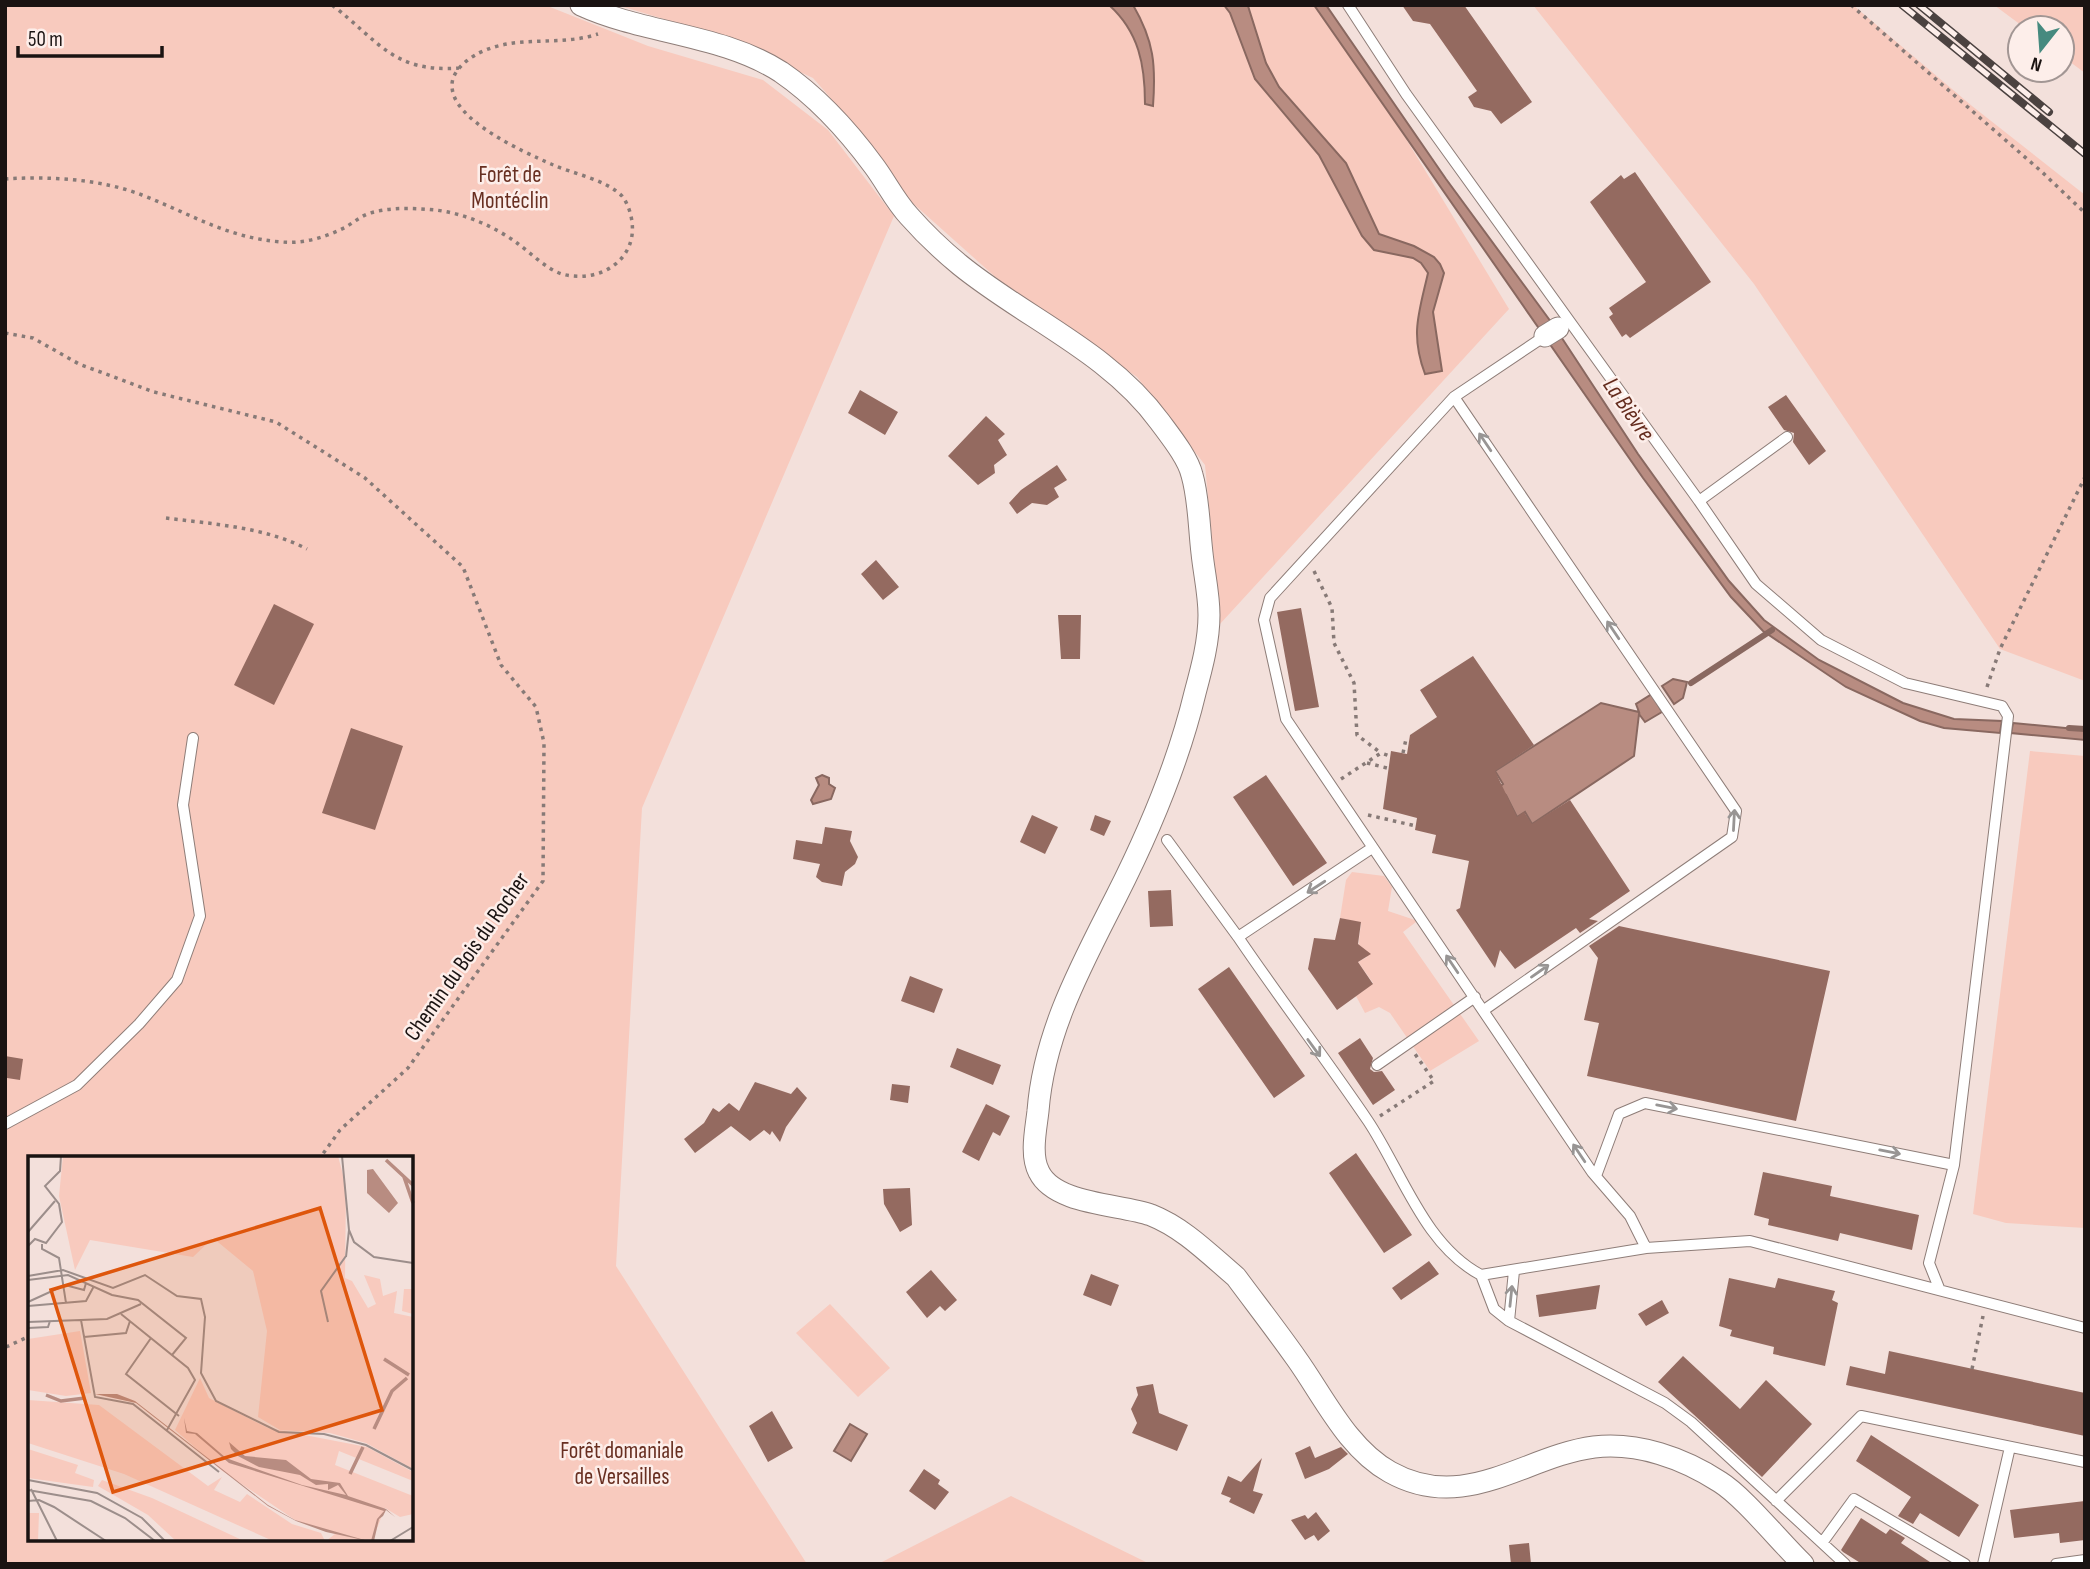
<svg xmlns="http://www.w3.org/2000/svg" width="2090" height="1569" font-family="'Sofia Sans Condensed',sans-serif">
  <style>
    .green { fill: #f8cabe; fill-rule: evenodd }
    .water { fill: #b88c81; stroke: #896860; stroke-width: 2 }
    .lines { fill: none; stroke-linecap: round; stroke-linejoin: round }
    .stream { stroke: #896860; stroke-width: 6 }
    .building { fill: #946a60 }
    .service-casing { stroke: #8e7d78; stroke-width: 12 }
    .minor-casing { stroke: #8e7d78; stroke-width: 23 }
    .path { stroke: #877a77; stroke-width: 3.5; stroke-dasharray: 3.5 5; stroke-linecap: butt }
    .service { stroke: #fff; stroke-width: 10 }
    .minor { stroke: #fff; stroke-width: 21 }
    .rail-casing { stroke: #4b4240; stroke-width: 8 }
    .rail { stroke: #fdeeea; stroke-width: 5; stroke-dasharray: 16; stroke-linecap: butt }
    .oneway { stroke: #989594 }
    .labels { text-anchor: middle; stroke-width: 5; stroke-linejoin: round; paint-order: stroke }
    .park-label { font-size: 23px; fill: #682f21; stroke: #fdeeea }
    .street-label { font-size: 23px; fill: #1a1312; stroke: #fdeeea }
    .water-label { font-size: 24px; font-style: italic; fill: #642b1d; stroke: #fdeeea }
    .inset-river { fill: none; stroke: #b88c81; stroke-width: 3.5 }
    .inset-road { fill: none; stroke: #9c8e8b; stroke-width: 2 }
    .view { fill: #de560c; fill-opacity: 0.15; stroke: #de560c; stroke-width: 3.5 }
    .inset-edge { fill: none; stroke: #1a1312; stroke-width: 3.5 }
  </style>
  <rect width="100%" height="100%" fill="#f3e0db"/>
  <path class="green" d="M5 5H545L648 46 763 80 828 130 894 216 642 808 616 1266 807 1564H5ZM30 1158H411V1539H30Z
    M617 5H1325L1509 309 1220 624 1205 465 1137 377 1001 282 907 198 849 119 813 78 724 37Z
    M1533 5H1853L1972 106 2085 195V681L2000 649 1754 284Z
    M1994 5H2085V73L2062 56V28H2025Z
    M2030 751 2085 756V1228L2006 1223 1973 1214Z
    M1352 872 1384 876 1392 887 1388 911 1415 920 1416 922 1403 932 1479 1041 1430 1071 1390 1013 1379 1007 1365 1013 1356 996 1373 983 1358 962 1367 957V951L1358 948 1361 923 1340 918 1346 880Z
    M830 1304 890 1368 858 1397 796 1333Z
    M1011 1496 1150 1564H878Z"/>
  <path class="water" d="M1109 5H1133C1154 41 1156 65 1153 106L1145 104C1145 65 1139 32 1109 5Z
    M1224 5 1248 6 1266 63 1279 87 1346 163 1379 234 1414 246 1434 257 1440 264 1444 273 1433 312 1442 371 1425 374C1410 334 1419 313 1428 273L1421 263 1413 258 1374 250 1362 236 1319 155 1255 79 1230 13Z
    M1314 5H1326L1446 179 1554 326 1638 454 1729 581 1764 620 1819 660 1903 703 1954 719 2002 721 2000 733 1944 728 1920 721 1846 687 1763 631 1731 597 1643 478Z
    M1673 679 1687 682 1683 698 1674 704 1662 686Z
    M1652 694 1662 712 1645 722 1639 714 1634 756 1532 824 1525 812 1517 817 1506 795 1498 788 1503 784 1495 771 1601 703 1639 712 1636 704Z
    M2013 723 2085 730V740L2011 733Z
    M822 775 829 778V784L835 788 831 799 813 804 811 800 819 785 816 778Z
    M850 1424 867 1434 851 1461 834 1451Z"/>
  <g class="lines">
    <path class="stream" d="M1691 683 1772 630
      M2069 728 2085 729"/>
  </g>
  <path class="building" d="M1402 5H1464L1532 102 1501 124 1491 111 1474 107 1468 97 1477 91 1430 24 1413 21Z
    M1635 172 1711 282 1630 338 1626 334 1622 337 1609 317 1613 314 1609 308 1646 282 1590 202 1621 175 1624 179Z
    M860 390 898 412 885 435 848 413Z
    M1786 395 1826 451 1809 465 1793 442 1794 433 1784 430 1768 407Z
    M986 416 1005 434 998 440 1007 455 994 465 995 473 978 485 948 456Z
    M1057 465 1067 480 1054 488 1059 497 1047 505 1032 503 1017 514 1009 503 1021 490Z
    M876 560 899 587 883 600 861 574Z
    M274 604 314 624 274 705 234 685Z
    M1301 608 1319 707 1295 711 1277 612Z
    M1058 615H1081L1080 659H1061Z
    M1473 656 1534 745 1495 771 1517 817 1524 812 1532 824 1570 800 1630 891 1589 919 1598 921 1580 933 1576 928 1515 969 1500 950 1495 968 1456 910 1460 908 1469 861 1432 853 1436 835 1415 830 1417 818 1383 809 1391 751 1407 754 1410 735 1437 717 1420 690Z
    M351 728 403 746 375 830 322 813Z
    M1266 775 1327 863 1293 886 1233 797Z
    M1032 815 1058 827 1045 854 1020 842Z
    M1095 815 1111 821 1104 836 1090 830Z
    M825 827 852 831 850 841 858 857 855 864 845 872 842 886 822 882 816 877 820 864 793 859 796 840 822 844Z
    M1171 890 1173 926 1150 927 1148 891Z
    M1340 918 1361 922 1358 944 1371 954 1358 962 1373 984 1337 1010 1308 969 1314 938 1335 940Z
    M1619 926 1830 971 1796 1121 1587 1076 1599 1023 1584 1020 1598 958 1589 946Z
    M1229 967 1305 1076 1274 1098 1198 989Z
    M910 976 943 989 934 1013 901 1001Z
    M1360 1038 1373 1058 1370 1069 1374 1072 1382 1071 1395 1090 1373 1105 1338 1053Z
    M957 1048 1001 1065 993 1085 950 1067Z
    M5 1056 23 1059 20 1080 7 1078Z
    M755 1082 791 1094 797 1087 807 1098 786 1127 780 1142 772 1131 770 1135 764 1130 750 1141 731 1126 695 1153 684 1139 704 1123 713 1108 719 1112 729 1103 739 1111Z
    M892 1084 910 1086 908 1103 890 1100Z
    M986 1104 1010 1116 1000 1136 993 1132 979 1161 962 1152Z
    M1356 1153 1412 1235 1384 1253 1329 1173Z
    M1763 1172 1832 1186 1830 1196 1919 1215 1912 1250 1840 1233 1838 1241 1768 1225 1769 1219 1754 1215Z
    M910 1188 912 1225 900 1232 884 1204 883 1189Z
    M1429 1261 1439 1274 1401 1300 1392 1288Z
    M931 1270 957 1300 945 1311 940 1306 927 1318 906 1292Z
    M1091 1274 1119 1285 1111 1306 1083 1295Z
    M1729 1278 1775 1288 1778 1278 1835 1291 1832 1300 1838 1303 1825 1366 1773 1354 1774 1347 1730 1336 1732 1330 1719 1326Z
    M1600 1285 1596 1309 1539 1317 1536 1295Z
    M1662 1300 1669 1313 1646 1326 1638 1314Z
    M1889 1351 2085 1393V1436L1846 1385 1850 1366 1885 1374Z
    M1683 1356 1740 1409 1766 1380 1812 1424 1762 1477 1658 1382Z
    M1153 1384 1159 1413 1188 1425 1177 1451 1132 1433 1137 1423 1131 1409 1138 1395 1136 1387Z
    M772 1411 793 1448 768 1462 749 1426Z
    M1871 1435 1979 1505 1959 1537 1920 1513 1913 1524 1898 1516 1911 1497 1856 1461Z
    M1310 1446 1315 1458 1341 1447 1348 1454 1329 1469 1305 1479 1295 1453Z
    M1262 1458 1253 1491 1263 1494 1254 1514 1229 1502 1231 1498 1221 1494 1228 1476 1241 1482Z
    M924 1469 940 1480 938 1484 949 1492 935 1510 909 1491Z
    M2085 1501V1540L2060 1543 2059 1533 2014 1538 2010 1510Z
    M1316 1512 1330 1531 1318 1541 1314 1535 1305 1540 1291 1520 1305 1515 1308 1519Z
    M1861 1518 1886 1534 1890 1529 1905 1538 1901 1543 1933 1564H1862L1843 1552 1841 1550Z
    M1529 1543 1531 1564H1511L1509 1545Z"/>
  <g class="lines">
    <g class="service-casing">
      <path id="service" d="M1348 5 1406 94 1699 501 1756 584 1821 640 1905 683 2002 706 2008 716 1954 1165 1929 1263 1939 1288
        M1545 336 1454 397 1270 598 1264 620 1286 719 1592 1172 1630 1216 1646 1248
        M1454 397 1736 811 1732 837 1484 1010
        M1699 501 1787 437
        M1167 840 1238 937
        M1372 848 1238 937C1280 999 1326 1059 1368 1121 1402 1172 1424 1245 1481 1275L1646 1248 1750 1241 2085 1328
        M1377 1065 1475 997
        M5 1124 77 1085 139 1024 177 980 200 916 183 805 193 738
        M1596 1176 1619 1114 1645 1103 1954 1165
        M1481 1275 1494 1309 1509 1321 1665 1403 1691 1422 1845 1564
        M1509 1321 1514 1271
        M1776 1501 1861 1416 2085 1462
        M1822 1543 1854 1499 1965 1564
        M1983 1564 2010 1447
        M2056 1564 2085 1560"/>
    </g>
    <g class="minor-casing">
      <path id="minor" d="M581 5C644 34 722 34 781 72 816 96 849 132 874 166 886 182 895 201 909 216 924 233 943 251 960 265 1025 318 1109 352 1160 422 1171 437 1188 458 1192 475 1199 499 1199 528 1202 553 1204 573 1209 594 1209 615 1209 641 1202 667 1195 693 1178 764 1149 832 1116 897 1081 966 1044 1033 1038 1111 1036 1129 1030 1155 1039 1172 1055 1205 1121 1204 1151 1215 1184 1228 1210 1255 1236 1277 1256 1304 1277 1331 1296 1358 1324 1397 1347 1448 1390 1472 1465 1514 1525 1456 1594 1447 1638 1442 1683 1458 1720 1482 1744 1497 1780 1542 1803 1564
        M1545 336 1558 328"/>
    </g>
    <path class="path" d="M332 5C379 41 393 73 459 68
      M1851 5 2042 172 2085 213
      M5 179C49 176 101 179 142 195 191 214 227 238 282 242 304 244 326 237 346 227 354 222 361 216 370 213 391 207 414 208 435 210 463 213 494 226 517 243 531 253 546 269 562 274 598 284 637 261 632 222 631 213 627 202 622 196 605 179 573 174 551 164 524 152 451 120 452 85 452 71 467 59 479 53 517 34 559 47 598 34
      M5 333 33 338 79 364 154 392 276 422 365 478 463 567 501 665 536 707 544 743 543 881 408 1068 340 1130 320 1158
      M166 518C212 524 265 527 307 549
      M1314 571 1332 608 1334 643 1354 683 1357 735 1381 753
      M1987 687 2000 649 2085 477
      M1403 753 1406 739
      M1367 763 1387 768
      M1341 779 1381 753 1390 756
      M1368 815 1416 826
      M1380 1116 1434 1081 1415 1054
      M6 1347 30 1336
      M1972 1369 1983 1316"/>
    <use href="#service" class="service"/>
    <use href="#minor" class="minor"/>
    <g class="rail-casing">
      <path id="rail" d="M1902 5 2085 154
        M1919 5 2049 112"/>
    </g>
    <use href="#rail" class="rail"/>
  </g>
  <defs><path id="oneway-shaft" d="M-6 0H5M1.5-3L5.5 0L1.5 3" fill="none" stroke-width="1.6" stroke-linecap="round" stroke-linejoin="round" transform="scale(1.75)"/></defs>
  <g class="oneway">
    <use href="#oneway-shaft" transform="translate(1485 442) rotate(-124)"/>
    <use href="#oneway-shaft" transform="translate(1613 630) rotate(-124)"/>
    <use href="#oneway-shaft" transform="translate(1734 820) rotate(-87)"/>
    <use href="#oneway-shaft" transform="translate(1316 887) rotate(147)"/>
    <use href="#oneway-shaft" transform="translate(1452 964) rotate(-124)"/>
    <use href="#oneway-shaft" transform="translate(1540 971) rotate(-35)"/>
    <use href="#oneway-shaft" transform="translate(1314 1048) rotate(54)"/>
    <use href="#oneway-shaft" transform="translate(1667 1107) rotate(11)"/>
    <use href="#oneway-shaft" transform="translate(1890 1152) rotate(11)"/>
    <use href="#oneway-shaft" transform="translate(1579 1153) rotate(-124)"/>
    <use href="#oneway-shaft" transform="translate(1511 1296) rotate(-84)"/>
  </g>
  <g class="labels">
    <g class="park-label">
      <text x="510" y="182">Forêt de<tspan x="510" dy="26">Montéclin</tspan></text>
      <text x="622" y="1458">Forêt domaniale<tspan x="622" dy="26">de Versailles</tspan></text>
    </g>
    <g class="street-label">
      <text transform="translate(466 956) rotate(-55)" y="8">Chemin du Bois du Rocher</text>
    </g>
    <g class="water-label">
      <text transform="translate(1629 409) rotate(55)" y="8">La Bièvre</text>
    </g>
  </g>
  <g transform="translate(28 1156)">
    <rect width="385" height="385" fill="#f3e0db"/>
    <path d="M35 0H310L318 30 317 122 324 125 340 152 348 148 336 119 352 123 355 140 369 135 366 157 385 161V313L338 287 302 277 252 274 230 261 239 175 225 115 185 82 165 101 62 84 47 114 31 40ZM376 133H385V158L374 155ZM52 175 63 237 38 240 0 234V183ZM172 222 181 242 240 272 339 291 385 316V325L311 295 307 309 385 340V358L372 361 357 352 344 385H298L307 378 267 364 193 314 147 274ZM0 244 71 249 180 330 194 321 186 334 212 346 219 338 264 368 293 377 297 385H245L96 318 0 287ZM0 293 50 309 47 317 66 324 65 331 0 322ZM74 324 124 342 216 385H148L120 359 70 330ZM0 357H11L10 385H0Z" fill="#f8cabe"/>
    <path d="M345 13 370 47 361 57 339 37V14ZM67 238H89L107 245 240 349 267 364 340 385 298 376 268 365 240 350 108 247ZM156 262 159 275 169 277 198 302 274 329 318 339 310 329 300 334V328L288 329 272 319 231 311 210 300 203 293 201 286 217 300 258 304 283 323 312 327 320 340 358 353 367 361 358 354 355 360 351 363 346 385H343L349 363 356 355 201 307 167 278 158 277Z" fill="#b88c81"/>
    <path class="inset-river" d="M358 4 385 29M376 21 385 47M356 203 381 219M18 239 33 245 57 242M346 273 364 235 379 222M322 318 335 291"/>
    <path class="inset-road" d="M314 0 321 74 326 86 346 101 385 107M0 76 27 45M14 88V93L31 102 38 147M0 90 7 83 18 87 34 66 31 48 17 30 32 15 33 0M318 101 321 74M0 120 35 114 85 132 117 119 149 140 173 143 177 161 173 217 188 245 251 276 296 278 338 289 385 314M0 124 40 119 84 139 110 144 158 182 144 199M0 146 37 129 56 134 58 127M0 150 58 145 66 130M93 158 160 212 167 224 139 274M53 164 67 241 105 248 191 316M0 166 79 163 113 148M300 166 293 135 318 100M0 172 20 171 22 165M56 181 98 177 102 165M123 182 98 218 151 260M0 324 69 337 114 362 137 385M3 333 29 385M0 334 63 345 97 362 127 385M0 345 11 344 26 351 78 385M362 385 385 371"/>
    <path class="view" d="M292 52 354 254 85 336 23 134Z"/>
    <rect width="385" height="385" class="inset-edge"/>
  </g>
  <rect width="2090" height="1569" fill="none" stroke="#1a1312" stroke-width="14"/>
  <g transform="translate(2041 49) rotate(197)"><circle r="33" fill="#fdeeea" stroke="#a29694" stroke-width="2"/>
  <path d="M0-5L12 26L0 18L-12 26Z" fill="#468a7f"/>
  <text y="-10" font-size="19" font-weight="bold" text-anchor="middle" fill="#1a1312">N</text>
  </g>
  <path d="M18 46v10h144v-10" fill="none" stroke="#1a1312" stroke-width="3.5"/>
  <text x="28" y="46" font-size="21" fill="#1a1312" stroke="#fdeeea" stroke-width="5" paint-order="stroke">50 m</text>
</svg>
